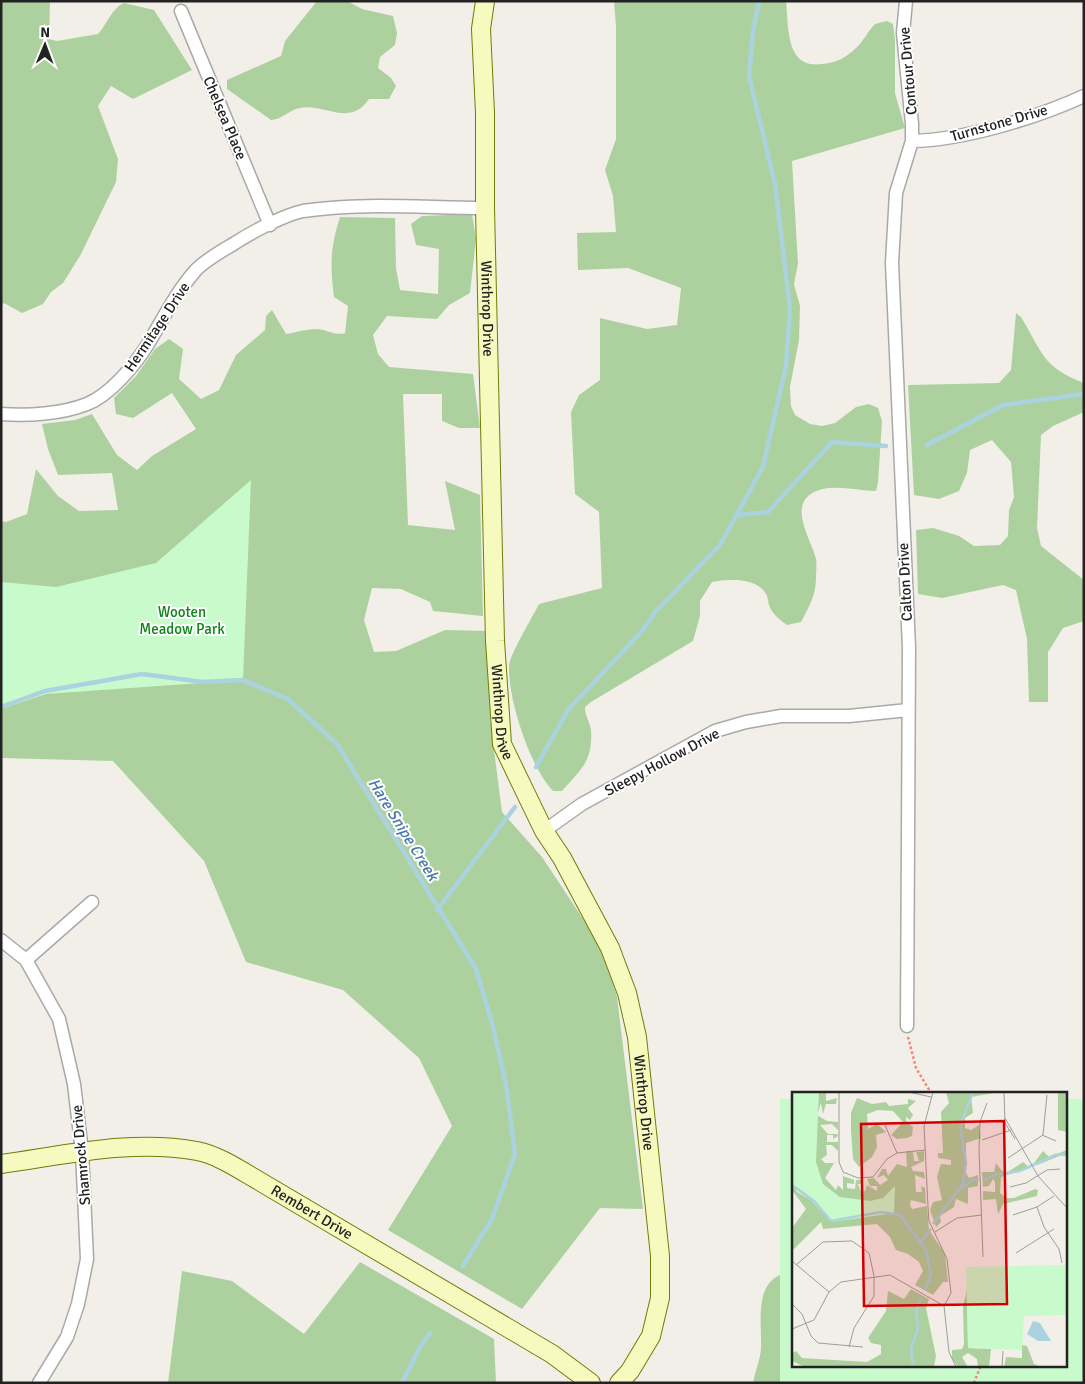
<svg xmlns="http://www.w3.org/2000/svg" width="1085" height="1384" font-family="Signika,sans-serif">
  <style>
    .forest { fill: #add19e }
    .park { fill: #c8facc }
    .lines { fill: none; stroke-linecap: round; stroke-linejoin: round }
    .stream { stroke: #aad3df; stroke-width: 4.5 }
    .street-casing { stroke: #a9a9a9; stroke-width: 15 }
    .secondary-casing { stroke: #707d05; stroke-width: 20 }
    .path { stroke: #fa8072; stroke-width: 2.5; stroke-dasharray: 2.5 2.5; stroke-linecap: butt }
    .street { stroke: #fff; stroke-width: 12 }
    .secondary { stroke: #f7fabf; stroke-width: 18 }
    .labels { text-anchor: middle; stroke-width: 4; stroke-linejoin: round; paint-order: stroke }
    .street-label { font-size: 15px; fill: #222; stroke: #fff }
    .park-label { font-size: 15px; fill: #0c8416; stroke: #fff }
    .water-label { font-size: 16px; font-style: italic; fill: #4a7aab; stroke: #fff }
    .inset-river { fill: none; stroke: #aad3df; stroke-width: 2.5 }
    .inset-road { fill: none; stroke: #9f9d99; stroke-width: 1 }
    .view { fill: #d40000; fill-opacity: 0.15; stroke: #d40000; stroke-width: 2.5 }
    .inset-edge { fill: none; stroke: #222; stroke-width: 2.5 }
  </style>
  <rect width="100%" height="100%" fill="#f2efe9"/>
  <path class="forest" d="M1 1H50L49 39 57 41 98 34C108 23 111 9 124 3L154 10 192 70 133 99 111 86 98 106 118 159 116 182 80 256 63 283 51 292 43 304 22 313 4 303 1 306Z
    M317 1H347L362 9 393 16 397 33 395 45 380 57 378 68 391 78 396 86 389 99H369C349 128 325 103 300 108 289 110 281 120 271 120L227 89V80L281 56 285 41Z
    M614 1H786C789 27 785 69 822 64 835 63 846 58 856 48 863 42 868 31 875 24L887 21 893 24 895 40V93L905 128 792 161 798 264 794 284 800 306 799 340 790 387 791 406 795 415 810 424 822 426 835 423 856 407 869 404 878 408 882 421 878 483 876 491C857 491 828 482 811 494 789 508 812 541 816 559 817 565 816 572 816 578 816 595 809 607 801 622L787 625C780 620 772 614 769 605 768 602 768 597 766 594 757 577 727 579 712 582L700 601V616L693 641 591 702 585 707C585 716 590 722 591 730 593 762 581 769 562 791H553C530 767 508 700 509 666 509 656 533 616 539 604L602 588 599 512 575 494 571 412 579 395 600 380V318L647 329 677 325 681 288 628 268 578 270 577 233 616 232 613 196 605 170 616 139V27Z
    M472 214 476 239 470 293 449 305 437 319 387 316 373 335 378 354 389 367 473 374 480 428H459L442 421V394H403L408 525 455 530 445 481 480 495 483 616 433 611 430 602 401 589 372 588 364 620 374 652 396 651 445 630 489 631 490 719 502 812 542 857 603 949 617 997 643 1209 600 1208 522 1309 388 1230 452 1126 419 1058 343 990 246 962 204 861 113 761 1 758V521L6 522 27 514 36 469 58 496 79 511 118 510 112 473 58 475 48 449 42 424 75 420 92 414 117 455 137 470 152 456 196 429 172 393 133 418 116 414 114 398 136 376 155 349 169 339 183 349 179 379 201 399 219 390 236 355 265 330 266 316 272 310 286 334C297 332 307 329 318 329 327 330 336 336 345 333L348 306 334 297C330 265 330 249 340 217L395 218 396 268 400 290 438 294 439 249 416 245 411 224 422 216Z
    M1016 313 1021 317C1043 353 1042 367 1084 383V412L1053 426 1041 435 1037 528 1041 546 1084 580V621L1063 628 1048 652V702H1029L1027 639 1016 590 1003 585 942 598 918 594 916 530 933 528 959 536 974 546 1000 545 1008 536 1009 510 1014 497 1011 462 992 440 970 450 967 473 959 491 939 499 914 495 908 385 999 383 1011 370Z
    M360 1262 494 1339 496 1383H168L182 1271 232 1281 304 1334Z
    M780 1275V1383H753C755 1372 760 1360 761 1349 762 1325 754 1286 780 1275Z"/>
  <path class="park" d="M251 480 243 680 46 694 1 709V582L56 587 156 563Z
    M780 1099H794V1365H1066V1099H1084V1383H780Z"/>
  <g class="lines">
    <path class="stream" d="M927 445 1003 405 1084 394
      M738 515 768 512 832 442 886 446
      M1 707 45 691 142 674 203 682 243 680 288 699 337 744 476 969 492 1023 506 1084 515 1154 492 1219 463 1266
      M536 767 568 710 643 630 656 611 720 545 763 467 786 366 790 309 775 184 749 76 753 32 759 1
      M437 910 515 807
      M402 1383 420 1347 430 1333"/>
    <g class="street-casing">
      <path id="street" d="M906 1 903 33 912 124V141L896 193 892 263 909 648 907 1026
        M181 11 270 225
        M912 141C964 140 1036 118 1084 96
        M1 414C28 416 62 414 87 404 110 395 135 365 148 344 163 319 175 294 195 271 205 260 222 251 235 243 252 232 284 215 303 211 362 202 425 208 485 208
        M544 831 582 804 715 731 746 722 781 716H849L908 710
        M1 940 26 960 59 1019 74 1084 82 1152 87 1259 78 1304 67 1337 39 1383
        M26 960 92 902"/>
    </g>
    <g class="secondary-casing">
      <g id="secondary">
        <path id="s1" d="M485 1 481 29 485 113V208L495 641 502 744 544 831 562 858 610 948 627 993 637 1037 660 1256V1298L651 1336 630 1371 619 1383"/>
        <path id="s2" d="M1 1164C66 1155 132 1139 197 1151 214 1154 234 1166 249 1175L552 1354 591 1383"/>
      </g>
    </g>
    <path class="path" d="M908 1037 916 1068 931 1093
      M974 1383 981 1365"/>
    <use href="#street" class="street"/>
    <use href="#secondary" class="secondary"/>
  </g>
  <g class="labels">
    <g class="street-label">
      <text transform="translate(908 71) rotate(-95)" y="5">Contour Drive</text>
      <text transform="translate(225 118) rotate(67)" y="5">Chelsea Place</text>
      <text transform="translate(999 123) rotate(-16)" y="5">Turnstone Drive</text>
      <text dy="5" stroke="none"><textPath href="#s1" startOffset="308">Winthrop Drive</textPath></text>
      <text transform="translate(157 327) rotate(-56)" y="5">Hermitage Drive</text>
      <text transform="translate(905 582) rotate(-93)" y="5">Calton Drive</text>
      <text dy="5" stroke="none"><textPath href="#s1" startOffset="712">Winthrop Drive</textPath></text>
      <text transform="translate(662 762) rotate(-28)" y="5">Sleepy Hollow Drive</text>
      <text dy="5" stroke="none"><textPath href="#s1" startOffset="1134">Winthrop Drive</textPath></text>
      <text transform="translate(81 1155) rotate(-95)" y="5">Shamrock Drive</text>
      <text dy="5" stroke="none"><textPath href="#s2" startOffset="328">Rembert Drive</textPath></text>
    </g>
    <g class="park-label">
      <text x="182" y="617">Wooten<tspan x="182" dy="17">Meadow Park</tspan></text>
    </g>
    <g class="water-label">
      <text transform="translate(404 829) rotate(58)" y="6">Hare Snipe Creek</text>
    </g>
  </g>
  <g transform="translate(792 1092)">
    <rect width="275" height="275" fill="#f2efe9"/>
    <path d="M18 0H34V9L45 6 44 12H34L31 22 29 11 26 21ZM154 0H208L179 5 181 21 173 26V36L179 38 187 33 189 46 174 51V81L177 86 186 83V94L176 96V112L164 107 162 115 148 124 149 130 144 135 138 118 141 110 150 108 145 85 149 72 159 73V68L146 66V61H151L149 20 157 11ZM266 0H275V40L266 38ZM65 6 80 12 94 10 97 14 116 12V7L124 9 116 16 121 23 118 28 114 25V30L121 35 120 44 115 46 105 47 99 43 111 30 101 19 86 18 75 22 76 37 85 32 94 40 84 43 85 55 80 65 67 75 61 67 59 39V21ZM25 23 35 29 46 30V38L40 32 28 33 36 42H45L46 44 41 47V43H35V50H46V59L40 53H34L35 63 29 67 33 71H42L33 86 44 98 46 93 51 98V84L62 88V92L55 91V96L63 97 64 88H71V92H66L69 100 73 99 75 93 85 99V94H78L75 87 82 86 88 93 96 88 92 83 85 86 90 77H94L96 84 105 72 115 75 114 59H121L122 69H127L124 60 132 59V69L119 75 121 79 132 80 133 87 123 83 124 100H130L129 94 133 96 134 112 119 108 118 113 120 117 135 114 137 138 153 162 156 190H151L141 203 123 193 131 179 127 170 116 162 104 158 98 145 85 132 31 137 29 130 0 159V136L14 117 0 98V43ZM275 58V65L270 63 245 73 242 71 251 59 257 65ZM231 70 238 76 209 85 208 101 214 106H222L243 97 246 98 245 104 211 112 206 122 204 107 191 108V99L203 100V90L201 87 197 94 191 95 190 80H202L204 71 210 79 216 80ZM119 197 137 207 134 216 144 264 142 275H13L0 269V261L4 259 10 266 75 270 89 262V253L79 251 76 246 94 219 96 199 112 207ZM175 198 176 256 199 257 197 275H186L185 267 176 261 170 265 176 275H166L160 267V258L170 257 172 252 171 215ZM230 253 235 254 242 272 249 275H212L214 265 230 266Z" fill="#add19e"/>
    <path d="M0 0H27L24 70 31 92 48 105 78 109 91 106 103 94 102 121 39 130 19 108 5 100 0 92ZM275 173V223L232 224 230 258 176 256 174 175Z" fill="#c8facc"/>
    <path d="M241 229 248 231 259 249H246L235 242Z" fill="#aad3df"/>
    <path class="inset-river" d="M192 88 202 83 228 79 263 63 275 62M0 93 22 109 39 129 89 120 108 123 134 158 139 183 133 198M168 98 180 88H187M141 132 171 92 174 71 168 34 181 0M129 150 139 137M121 275 119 256 126 237 124 220 129 207"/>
    <path class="inset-road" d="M47 0V70L51 80 66 86 81 85 95 67 105 61 133 58M117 0 139 5M141 0 132 34 136 115 137 129 155 167 159 201 152 214M212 0 213 31 223 47M213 26 246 84 275 116M93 33 105 61M250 43 264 49M190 48 219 38M216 66 251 43 255 3M218 95 234 91 255 78 268 77M245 115 252 135 267 157 270 171M221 123 245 115 262 104M143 140 165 126 190 123M224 161 262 137M191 165 187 57 188 30 195 11M0 169 37 200M4 173 31 150 60 149 77 161 82 184V204L62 236 57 255M0 212 10 222 19 244 26 251 71 255M0 237 22 228 37 200 49 190 98 183 152 214 157 260 164 275M210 275 211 259"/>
    <path class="view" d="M212 29 215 212 72 214 69 32Z"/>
    <rect width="275" height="275" class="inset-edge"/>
  </g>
  <rect width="1085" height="1384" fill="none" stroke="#222222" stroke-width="5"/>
  <g transform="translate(45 45) rotate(1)" stroke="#ffffff" stroke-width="4" paint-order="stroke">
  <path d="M0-4L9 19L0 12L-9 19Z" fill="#222222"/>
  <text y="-8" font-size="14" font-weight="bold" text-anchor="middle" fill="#222222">N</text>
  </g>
</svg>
